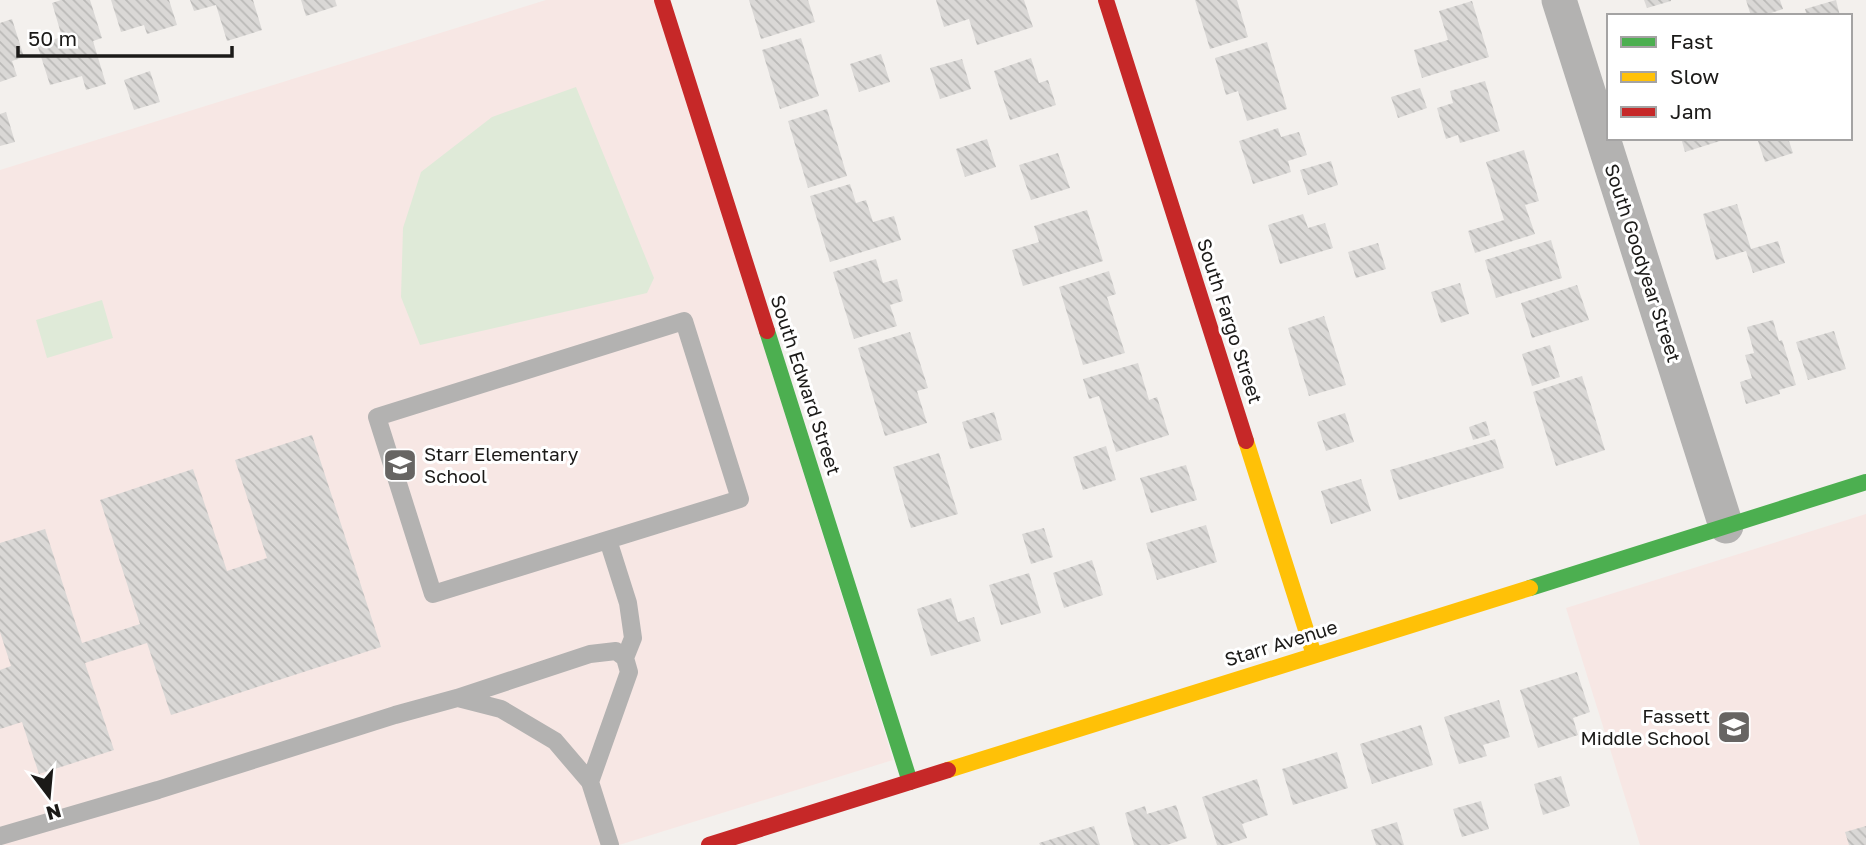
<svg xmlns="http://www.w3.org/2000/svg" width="1866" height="845" font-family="'Golos Text',sans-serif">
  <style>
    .education { fill: #f7e7e4 }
    .green { fill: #dfead8 }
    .building { fill: url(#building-back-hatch) }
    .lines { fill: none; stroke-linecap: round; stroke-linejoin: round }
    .lane { stroke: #b3b2b1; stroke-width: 18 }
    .street { stroke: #b3b2b1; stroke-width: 35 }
    .fast { stroke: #4caf50; stroke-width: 16 }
    .slow { stroke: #ffc107; stroke-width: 16 }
    .jam { stroke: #c62828; stroke-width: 16 }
    .labels { text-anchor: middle; stroke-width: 6; stroke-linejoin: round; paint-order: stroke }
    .street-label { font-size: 19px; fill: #1b1a18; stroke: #fff }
    .poi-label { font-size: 19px; fill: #1b1a18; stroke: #fff; text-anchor: start }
  </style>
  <defs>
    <pattern id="building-back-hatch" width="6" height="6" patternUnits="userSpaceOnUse" patternTransform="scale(1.75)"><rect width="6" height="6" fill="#dad8d6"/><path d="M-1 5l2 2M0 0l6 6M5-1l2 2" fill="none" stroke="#bab9b7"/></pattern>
  </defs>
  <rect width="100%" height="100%" fill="#f3f0ed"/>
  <path class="education" d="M546 0H656L893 760 619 845H0V170Z
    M1866 514V845H1640L1566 608Z"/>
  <path class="green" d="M576 87 654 278 647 293 420 345 401 297 403 228 421 172 492 117Z
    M102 300 113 338 47 358 36 320Z"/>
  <path class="building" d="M61 0H90L102 38 93 41 106 84 86 90 82 76 50 85 37 44 62 37 52 3Z
    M111 0H169L177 25 147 34 144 25 121 32Z
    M190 0H253L262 30 227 41 216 5 194 11Z
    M301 0H335L337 6 306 16Z
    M749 0H808L815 22 761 39Z
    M936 0H1024L1033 27 977 45 969 19 944 27Z
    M1195 0H1237L1248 37 1210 49Z
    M1644 0H1671V1L1647 8Z
    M1746 0H1780L1783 9 1762 16H1751Z
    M1836 0 1840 16H1807L1805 9Z
    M1472 1 1489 57 1422 78 1414 50 1448 40 1439 11Z
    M12 19 24 57 12 61 17 76 0 82V23Z
    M801 38 819 96 780 109 762 50Z
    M1267 42 1287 109 1247 121 1238 91 1226 95 1215 58Z
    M881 54 890 82 859 92 850 64Z
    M1031 58 1039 83 1048 80 1056 105 1010 120 994 71Z
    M962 59 971 89 940 99 930 68Z
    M150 71 160 102 134 110 124 80Z
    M1485 81 1500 131 1460 143 1458 135 1446 139 1437 108 1453 103 1450 91Z
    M1420 88 1427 108 1398 118 1391 97Z
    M827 109 847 176 808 188 788 121Z
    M6 112 15 142 0 146V114Z
    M1278 128 1281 137 1299 132 1307 155 1288 161 1291 172 1253 184 1239 141Z
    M1681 138H1719L1720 141 1685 152Z
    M1757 138H1788L1793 153 1765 162Z
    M987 139 996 167 965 177 956 149Z
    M1524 150 1539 201 1525 205 1535 234 1475 253 1468 231 1504 220 1486 162Z
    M1058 153 1070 188 1031 200 1019 165Z
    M1331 161 1338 185 1308 195 1300 170Z
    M850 184 856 203 866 200 873 222 894 216 901 240 830 262 810 196Z
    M1737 204 1751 249 1778 241 1785 263 1753 273 1746 251 1716 260 1703 214Z
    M1087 210 1103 261 1023 286 1012 250 1039 242 1034 226Z
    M1303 214 1308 228 1325 223 1333 248 1280 264 1268 225Z
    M1551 240 1562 278 1496 298 1485 260Z
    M1378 243 1386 269 1356 278 1348 252Z
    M876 259 883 283 897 279 903 301 890 305 897 326 854 339 833 272Z
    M1109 271 1116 294 1107 297 1125 353 1083 365 1059 287Z
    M1460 283 1469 314 1441 323 1431 292Z
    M1577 285 1589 320 1532 338 1521 303Z
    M1324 316 1346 385 1309 396 1288 328Z
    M1773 320 1779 341 1782 340 1796 385 1779 390 1780 394 1746 404 1740 382 1752 378 1745 355 1754 353 1747 327Z
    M1834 331 1846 369 1808 380 1796 342Z
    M910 332 928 388 917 391 927 423 885 436 858 348Z
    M1550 345 1560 377 1532 386 1522 354Z
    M1138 363 1149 400 1157 397 1169 435 1116 452 1099 396 1089 399 1083 379Z
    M1582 376 1605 450 1556 466 1533 392Z
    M994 412 1002 440 970 449 962 422Z
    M1345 413 1354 442 1326 451 1317 422Z
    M1486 421 1490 435 1473 440 1469 427Z
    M312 435 381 647 171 715 147 643 85 663 114 750 39 774 22 722 0 729V670L11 666 0 632V543L45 529 82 643 140 624 100 500 193 469 227 571 267 558 235 460Z
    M1495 439 1504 468 1399 500 1390 470Z
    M1106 446 1116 480 1083 490 1073 457Z
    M939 453 958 514 911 528 893 467Z
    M1186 465 1197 500 1151 513 1140 478Z
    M1361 479 1371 511 1331 524 1321 491Z
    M1206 525 1217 562 1157 580 1146 543Z
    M1044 528 1053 557 1031 564 1022 534Z
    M1092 560 1103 595 1064 608 1053 573Z
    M1029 573 1041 613 1001 625 989 585Z
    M951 598 958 622 974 617 981 641 931 656 917 609Z
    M1577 672 1590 712 1573 718 1578 735 1538 748 1520 690Z
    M1499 700 1510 737 1483 745 1487 756 1459 764 1444 717Z
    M1421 725 1433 765 1372 784 1360 744Z
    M1337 752 1348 788 1293 805 1282 769Z
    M1561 776 1570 806 1543 815 1534 784Z
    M1257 779 1268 815 1242 824 1247 838 1226 845H1217L1202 797Z
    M1481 801 1489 829 1462 837 1453 809Z
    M1176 805 1187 838 1167 845H1134L1125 813 1145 806 1147 814Z
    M1397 822 1404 845H1376L1371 830Z
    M1094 826 1100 845H1040L1039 843Z
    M1866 826V845H1849L1845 832Z"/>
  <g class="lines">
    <path class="lane" d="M684 321 740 499 433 594 377 417Z
      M608 540 628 603 633 638 625 658
      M458 698 501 709 555 741 590 782 610 845
      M0 836 158 790 395 715 457 698 590 654 616 651 625 658 629 672 590 782"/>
    <path class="street" d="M1559 0 1726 526"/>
    <path class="fast" d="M767 331 910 782
      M1530 588 1866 482"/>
    <path class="slow" d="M1246 441 1314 655
      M948 770 1530 588"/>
    <path class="jam" d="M662 0 767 331
      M1106 0 1246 441
      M709 845 948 770"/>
  </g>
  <defs>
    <g id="school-square" transform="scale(1.75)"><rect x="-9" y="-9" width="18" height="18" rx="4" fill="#676563" stroke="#fff"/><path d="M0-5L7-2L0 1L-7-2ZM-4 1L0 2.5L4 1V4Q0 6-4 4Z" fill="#fff"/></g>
  </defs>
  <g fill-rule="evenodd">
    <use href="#school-square" x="400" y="465"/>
    <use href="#school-square" x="1734" y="727"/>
  </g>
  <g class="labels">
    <g class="street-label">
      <text transform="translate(1643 263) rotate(72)" y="7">South Goodyear Street</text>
      <text transform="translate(1230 321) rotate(72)" y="7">South Fargo Street</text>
      <text transform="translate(806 385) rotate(72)" y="7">South Edward Street</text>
      <text transform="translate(1281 643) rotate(-17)" y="7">Starr Avenue</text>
    </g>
    <g class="poi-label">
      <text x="424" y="461">Starr Elementary<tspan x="424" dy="22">School</tspan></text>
      <text x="1710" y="723" text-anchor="end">Fassett<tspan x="1710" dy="22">Middle School</tspan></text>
    </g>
  </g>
  <rect x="1607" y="14" width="245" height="126" fill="#ffffff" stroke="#a4a3a3" stroke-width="2"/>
  <rect x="1621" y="37" width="35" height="10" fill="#4caf50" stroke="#a4a3a3" stroke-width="2"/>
  <text x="1670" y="49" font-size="21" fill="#1b1a18">Fast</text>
  <rect x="1621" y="72" width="35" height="10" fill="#ffc107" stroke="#a4a3a3" stroke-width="2"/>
  <text x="1670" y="84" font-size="21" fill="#1b1a18">Slow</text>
  <rect x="1621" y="107" width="35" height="10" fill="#c62828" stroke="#a4a3a3" stroke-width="2"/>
  <text x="1670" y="119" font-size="21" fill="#1b1a18">Jam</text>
  <g transform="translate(49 796) rotate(164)" stroke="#ffffff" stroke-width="5" paint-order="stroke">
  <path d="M0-5L12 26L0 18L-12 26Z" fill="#1b1a18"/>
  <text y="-10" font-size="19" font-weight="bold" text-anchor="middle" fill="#1b1a18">N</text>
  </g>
  <path d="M18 46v10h214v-10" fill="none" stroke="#1b1a18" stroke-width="3.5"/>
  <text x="28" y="46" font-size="21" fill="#1b1a18" stroke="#ffffff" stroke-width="5" paint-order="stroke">50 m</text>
</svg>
